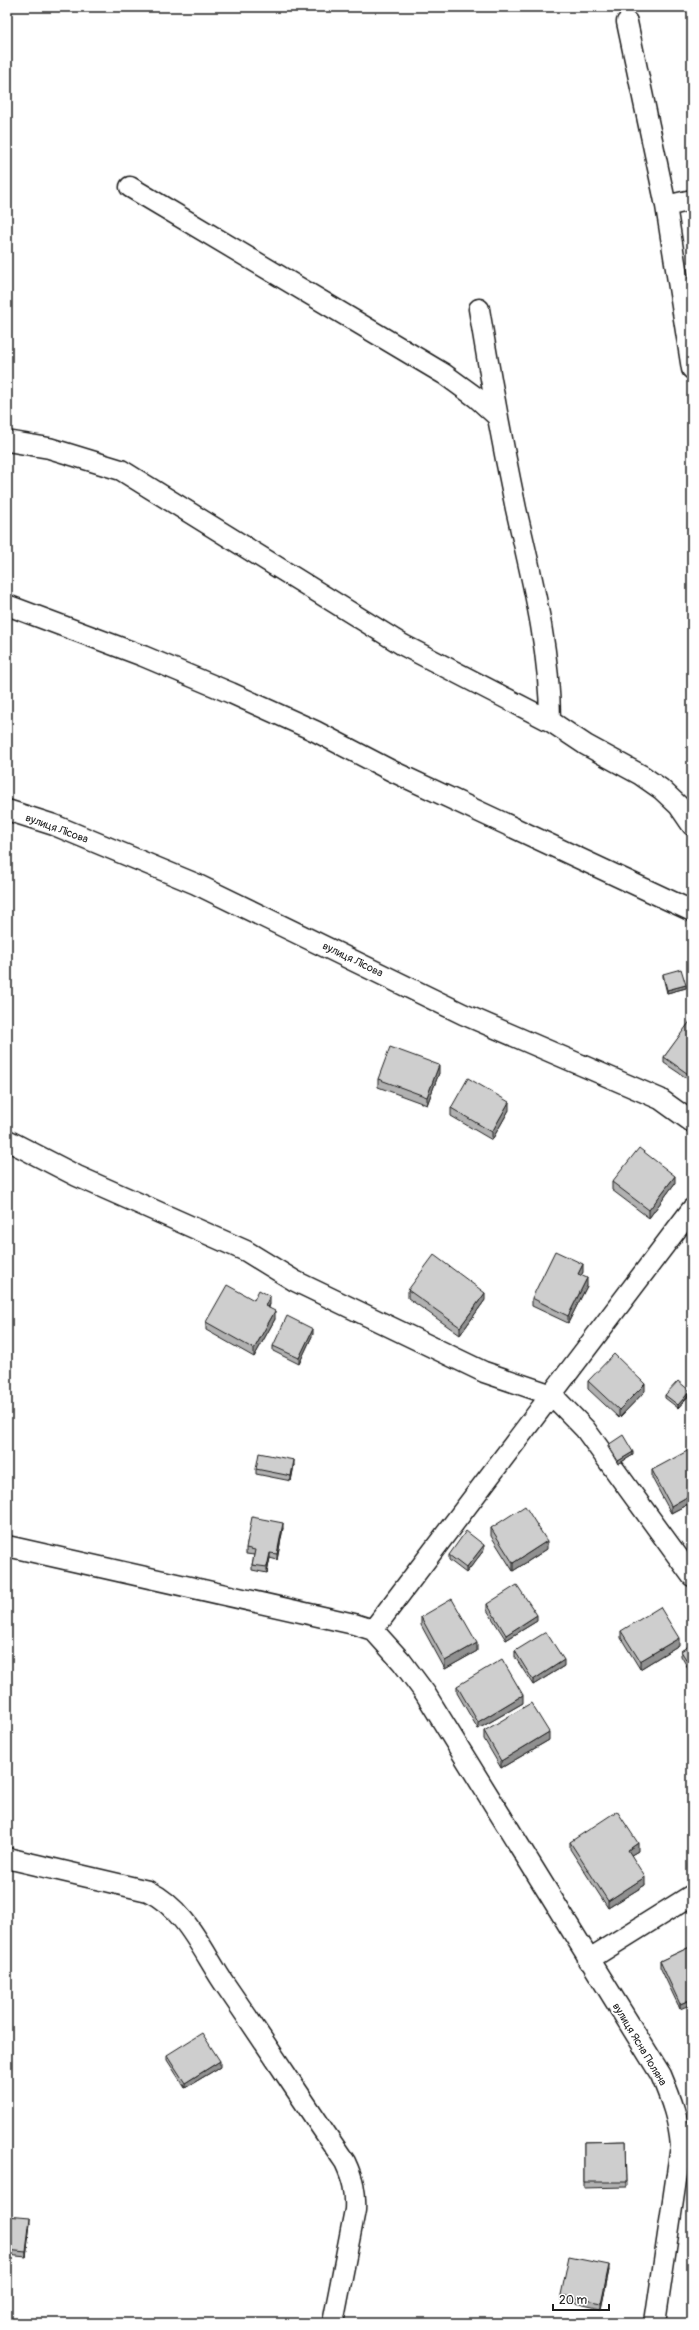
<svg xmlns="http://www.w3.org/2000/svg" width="699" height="2330" font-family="Pangolin,sans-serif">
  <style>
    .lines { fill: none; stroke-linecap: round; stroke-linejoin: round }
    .minor-casing { stroke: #1c1c1c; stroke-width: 23 }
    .minor { stroke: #fff; stroke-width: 20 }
    .wall { fill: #b1b1b1; stroke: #1c1c1c }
    .shaded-wall { fill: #909090; stroke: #1c1c1c }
    .building { fill: #cecece; stroke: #1c1c1c }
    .labels { text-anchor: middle; stroke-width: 4; stroke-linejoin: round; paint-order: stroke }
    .street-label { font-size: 11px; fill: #1c1c1c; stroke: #fff }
  </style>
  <rect width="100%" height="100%" fill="#fff"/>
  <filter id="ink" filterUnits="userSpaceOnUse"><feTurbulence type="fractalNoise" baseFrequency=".025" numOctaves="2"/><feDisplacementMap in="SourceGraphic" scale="8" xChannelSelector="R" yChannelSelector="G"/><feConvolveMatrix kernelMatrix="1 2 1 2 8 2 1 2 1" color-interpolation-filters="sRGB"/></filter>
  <g filter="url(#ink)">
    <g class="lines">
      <g class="minor-casing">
        <path id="minor" d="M627 22 666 206 692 369
          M130 187 444 374 477 398 498 417
          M666 206 692 200
          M479 309C490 376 502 442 516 509 532 579 550 648 550 721
          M7 441 49 448 121 470 403 645 550 721 586 745 641 775 661 789 679 806 692 825
          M7 605 143 656 231 693 315 731 392 771 692 911
          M7 810 54 825 196 884 463 1014 660 1099 692 1122
          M7 1140 77 1176 246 1251 295 1281 484 1372 552 1395 585 1429 692 1576
          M7 1546 354 1624 373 1630 402 1662 425 1693 661 2075C671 2099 679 2120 681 2146L655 2323
          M373 1630 692 1209
          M7 1858 148 1891C187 1910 203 1953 226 1986 266 2044 305 2104 345 2162 353 2179 356 2192 355 2210L333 2323
          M588 1960 692 1895"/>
      </g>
      <use href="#minor" class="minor"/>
    </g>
    <path class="wall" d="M663 974 686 988 667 993 663 977Z
      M692 1020 691 1081 664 1063V1057Z
      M439 1073 427 1105 378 1087V1079Z
      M451 1108 509 1110 492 1140 451 1116Z
      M612 1182 675 1183 649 1218 612 1190Z
      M692 1252V1263L690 1261V1253Z
      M583 1272 581 1275 587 1286 568 1323 532 1306V1298Z
      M408 1290 485 1300 460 1335 408 1298Z
      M254 1300 270 1304 269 1308 275 1319 254 1357 206 1330V1322Z
      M313 1334 299 1364 273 1351V1346Z
      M588 1381 645 1391 619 1418 588 1389Z
      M690 1394 678 1408 665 1398V1395Z
      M608 1445 633 1455 618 1464 608 1447Z
      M692 1451V1502L671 1513 652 1478V1470Z
      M294 1465 291 1481 256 1474V1469Z
      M283 1528 277 1560 270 1558 267 1573 252 1570V1565L254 1555 246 1554V1548Z
      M491 1528 547 1549 513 1571 491 1536Z
      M484 1550 466 1573 449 1560V1555Z
      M487 1604 537 1621 506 1640 487 1610Z
      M421 1617 477 1651 445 1669 421 1625Z
      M621 1631 679 1645 640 1669 621 1638Z
      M692 1644V1675L681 1656V1651Z
      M515 1651 564 1666 533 1685 515 1657Z
      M457 1686 523 1703 478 1729 457 1693Z
      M484 1731 549 1740 501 1768 484 1739Z
      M570 1842 638 1851 631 1855 645 1885 608 1908 570 1849Z
      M692 1946 680 2009 660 1967V1961Z
      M167 2055 220 2067 185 2088 167 2060Z
      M626 2141 627 2187 584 2188V2142Z
      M7 2216 30 2223 26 2257 7 2255Z
      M609 2270 601 2309 561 2300V2295Z"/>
    <path class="shaded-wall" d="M686 985V988L667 993V990Z
      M439 1065V1073L427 1105V1097Z
      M692 1074V1080L691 1081V1076Z
      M509 1102V1110L492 1140V1132Z
      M675 1176V1183L649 1218V1210Z
      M583 1264V1272L578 1282V1274Z
      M587 1278V1286L568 1323V1316Z
      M485 1293V1300L460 1335V1327Z
      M270 1296V1304L265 1313V1306Z
      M275 1311V1319L254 1357V1349Z
      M313 1329V1334L299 1364V1358Z
      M645 1384V1391L619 1418V1410Z
      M690 1391V1394L678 1408V1405Z
      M633 1452V1455L618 1464V1461Z
      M294 1460V1465L291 1481V1476Z
      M692 1494V1502L671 1513V1506Z
      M283 1523V1528L277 1560V1554Z
      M547 1541V1549L513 1571V1563Z
      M484 1545V1550L466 1573V1568Z
      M270 1553V1558L267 1573V1567Z
      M537 1615V1621L506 1640V1635Z
      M679 1638V1645L640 1669V1661Z
      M477 1643V1651L445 1669V1661Z
      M564 1660V1666L533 1685V1680Z
      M523 1695V1703L478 1729V1722Z
      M549 1732V1740L501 1768V1761Z
      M638 1843V1851L628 1857V1850Z
      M645 1877V1885L608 1908V1901Z
      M692 1999V2004L680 2009V2004Z
      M220 2061V2067L185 2088V2083Z
      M30 2218V2223L26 2257V2252Z
      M609 2265V2270L601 2309V2303Z"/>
    <path class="building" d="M681 969 686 985 667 990 663 974Z
      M691 1020H692V1074L691 1076 664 1057Z
      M390 1047 439 1065 427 1097 378 1079Z
      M468 1078 509 1102 492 1132 451 1108Z
      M639 1148 675 1176 649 1210 612 1182Z
      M555 1251 583 1264 578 1274 587 1278 568 1316 532 1298Z
      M434 1255 485 1293 460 1327 408 1290Z
      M227 1285 254 1300 259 1290 270 1296 265 1306 275 1311 254 1349 206 1322Z
      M287 1316 313 1329 299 1358 273 1346Z
      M614 1354 645 1384 619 1410 588 1381Z
      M678 1381 690 1391 678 1405 665 1395Z
      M623 1435 633 1452 618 1461 608 1445Z
      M691 1449 692 1451V1494L671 1506 652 1470Z
      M259 1453 294 1460 291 1476 256 1469Z
      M525 1506 547 1541 513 1563 491 1528Z
      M252 1517 283 1523 277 1554 270 1553 267 1567 252 1565 255 1550 246 1548Z
      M466 1531 484 1545 466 1568 449 1555Z
      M517 1585 537 1615 506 1635 487 1604Z
      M452 1599 477 1643 445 1661 421 1617Z
      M660 1607 679 1638 640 1661 621 1631Z
      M546 1632 564 1660 533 1680 515 1651Z
      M692 1644V1669L681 1651Z
      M502 1659 523 1695 478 1722 457 1686Z
      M531 1703 549 1732 501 1761 484 1731Z
      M617 1811 638 1843 628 1850 645 1877 608 1901 570 1842Z
      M692 1946V1999L680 2004 660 1961Z
      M202 2033 220 2061 185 2083 167 2055Z
      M626 2141 627 2182H584V2142Z
      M7 2216 30 2218 26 2252 7 2250Z
      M569 2257 609 2265 601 2303 561 2295Z
      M563 2319 582 2323H562Z"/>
  </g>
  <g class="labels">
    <g class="street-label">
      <text transform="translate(57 828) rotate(20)" y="4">вулиця Лісова</text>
      <text transform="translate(353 959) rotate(26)" y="4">вулиця Лісова</text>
      <text transform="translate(640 2044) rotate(59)" y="4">вулиця Ясна Поляна</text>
    </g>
  </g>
  <rect width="699" height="2330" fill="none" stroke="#fff" stroke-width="24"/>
  <rect x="12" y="12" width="675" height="2306" fill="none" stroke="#1c1c1c" stroke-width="1.5" filter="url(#ink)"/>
  <path d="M553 2304v6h56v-6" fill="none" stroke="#1c1c1c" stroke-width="2"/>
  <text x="559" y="2304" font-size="12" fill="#1c1c1c" stroke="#ffffff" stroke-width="3" paint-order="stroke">20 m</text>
</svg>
